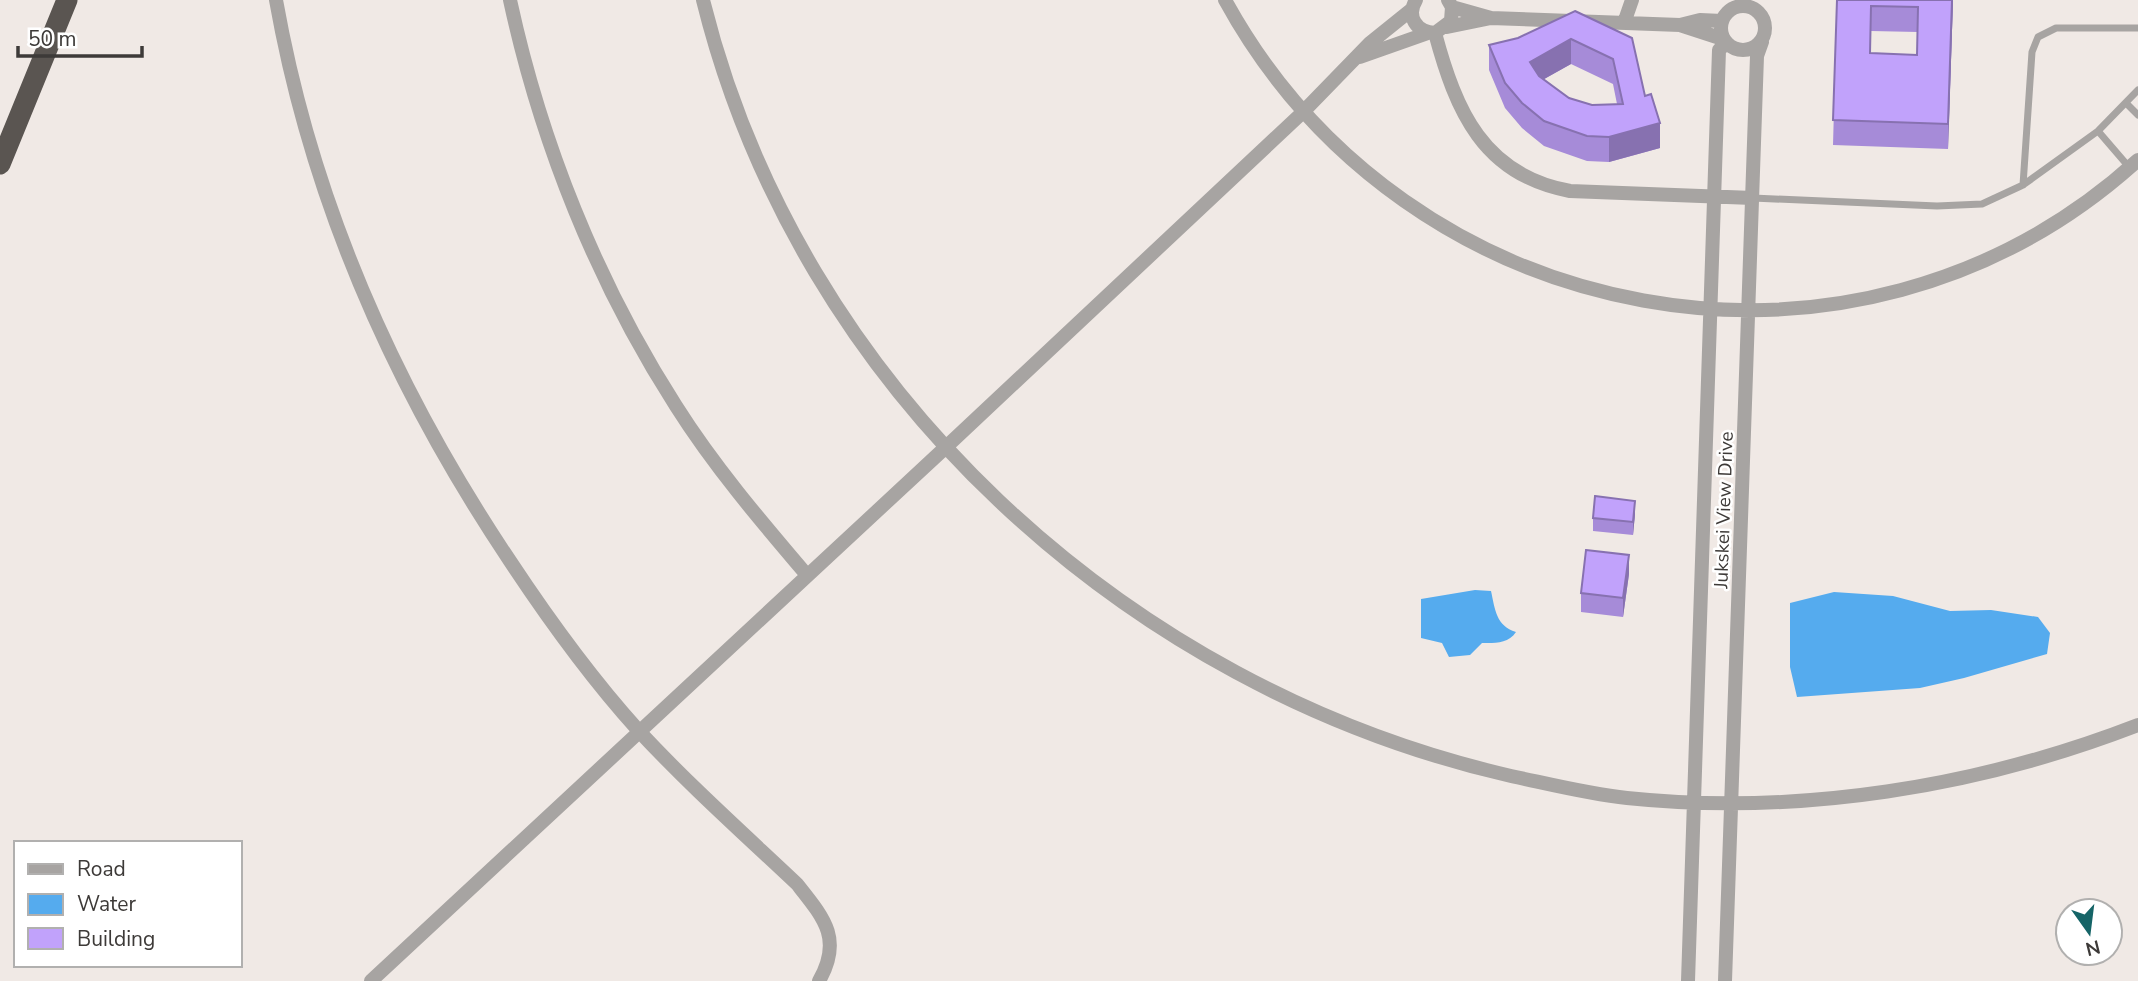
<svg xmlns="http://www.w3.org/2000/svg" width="2138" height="981" font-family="'Nunito Sans',sans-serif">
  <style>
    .water { fill: #55abee }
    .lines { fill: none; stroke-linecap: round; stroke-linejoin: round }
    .service { stroke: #a7a4a2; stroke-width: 7 }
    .minor { stroke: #a7a4a2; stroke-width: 14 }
    .motorway { stroke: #5a5551; stroke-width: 21 }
    .wall { fill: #a68bd8; fill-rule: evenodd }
    .shaded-wall { fill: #8771b0 }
    .building { fill: #c1a2fb; stroke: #8771b0; stroke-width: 2; fill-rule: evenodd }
    .labels { text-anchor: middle; stroke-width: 5; stroke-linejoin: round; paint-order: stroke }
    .street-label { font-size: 19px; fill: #3d3a38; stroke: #fff }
  </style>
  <rect width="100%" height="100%" fill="#f0e9e5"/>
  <path class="water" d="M1475 590 1491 591C1495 609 1496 626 1516 632 1508 644 1495 643 1482 643L1470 655 1449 657 1442 643 1421 638V599Z
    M1834 592 1893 596 1950 611 1991 610 2038 617 2050 633 2047 654 1964 678 1920 688 1797 697 1790 667V603Z"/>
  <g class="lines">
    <path class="service" d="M2126 103 2138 115
      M2098 131 2129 167
      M2023 185 2032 52 2038 37 2056 28H2138
      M1753 198 1937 206 1982 204 2023 185 2098 131 2138 90"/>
    <path class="minor" d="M276 0C312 203 396 391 510 561 549 620 591 678 638 730 688 784 744 834 797 884 824 918 843 939 819 981
      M510 0C541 143 597 283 676 406 714 466 760 520 806 574
      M703 0C799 388 1126 688 1511 776 1549 784 1588 794 1627 798 1799 816 1978 787 2138 725
      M1225 0C1406 331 1855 417 2138 160
      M1416 0C1406 16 1416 32 1435 33L1451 21 1452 7 1448 0
      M1721 28a22 22 0 1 1 44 0a22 22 0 1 1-44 0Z
      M1452 7 1491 18
      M1624 23 1632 0
      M1680 25 1723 39
      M1447 27 1491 18 1680 25 1700 20 1722 21
      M1435 33C1456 111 1483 175 1570 191L1753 198
      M1360 57 1428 33
      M371 981 946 447 1302 113 1370 43 1411 10
      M1688 981 1719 50 1726 43
      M1725 981 1757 56 1762 42"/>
    <path class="motorway" d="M0 164 67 0"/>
  </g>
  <path class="wall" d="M1837 0H1953L1948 149 1833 145ZM1871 31 1918 32 1917 55 1871 53Z
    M1575 11 1645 96 1660 148 1609 162 1587 161 1544 146 1522 128 1505 108 1489 70V45L1518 38ZM1571 64 1613 84 1617 104 1592 105 1569 98 1544 79Z
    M1635 514 1633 535 1593 531V518Z
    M1629 574 1623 617 1581 612V593Z"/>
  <path class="shaded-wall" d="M1952 0H1953L1948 149V124Z
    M1571 39V64L1530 87V62Z
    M1660 123V148L1609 162V137Z
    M1635 501V514L1633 535V522Z
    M1629 555V574L1623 617V598Z"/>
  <path class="building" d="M1837 0H1952L1948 124 1833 120ZM1871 6 1918 7 1917 55 1870 53Z
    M1575 11 1632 38 1645 96 1651 94 1660 123 1609 137 1587 136 1544 121 1522 103 1505 83 1489 45 1518 38ZM1571 39 1613 59 1623 104 1592 105 1569 98 1539 76 1530 62Z
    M1595 496 1635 501 1633 522 1593 518Z
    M1586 550 1629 555 1623 598 1581 593Z"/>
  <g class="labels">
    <g class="street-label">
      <text transform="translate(1723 510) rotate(-88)" y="7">Jukskei View Drive</text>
    </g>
  </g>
  <rect x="14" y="841" width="228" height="126" fill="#ffffff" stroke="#b1b0af" stroke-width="2"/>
  <rect x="28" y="864" width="35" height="10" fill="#a7a4a2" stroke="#b1b0af" stroke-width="2"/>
  <text x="77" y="876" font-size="21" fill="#3d3a38">Road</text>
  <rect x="28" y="894" width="35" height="21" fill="#55abee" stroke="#b1b0af" stroke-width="2"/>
  <text x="77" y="911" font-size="21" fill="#3d3a38">Water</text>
  <rect x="28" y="928" width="35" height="21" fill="#c1a2fb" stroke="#b1b0af" stroke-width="2"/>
  <text x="77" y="946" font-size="21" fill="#3d3a38">Building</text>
  <g transform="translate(2089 932) rotate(166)"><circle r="33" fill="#ffffff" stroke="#b1b0af" stroke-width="2"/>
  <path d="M0-5L12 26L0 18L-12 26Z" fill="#156467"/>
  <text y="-10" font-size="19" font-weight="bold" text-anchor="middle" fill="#3d3a38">N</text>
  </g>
  <path d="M18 46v10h124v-10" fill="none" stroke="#3d3a38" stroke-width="3.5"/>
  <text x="28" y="46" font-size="21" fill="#3d3a38" stroke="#ffffff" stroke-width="5" paint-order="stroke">50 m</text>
</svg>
